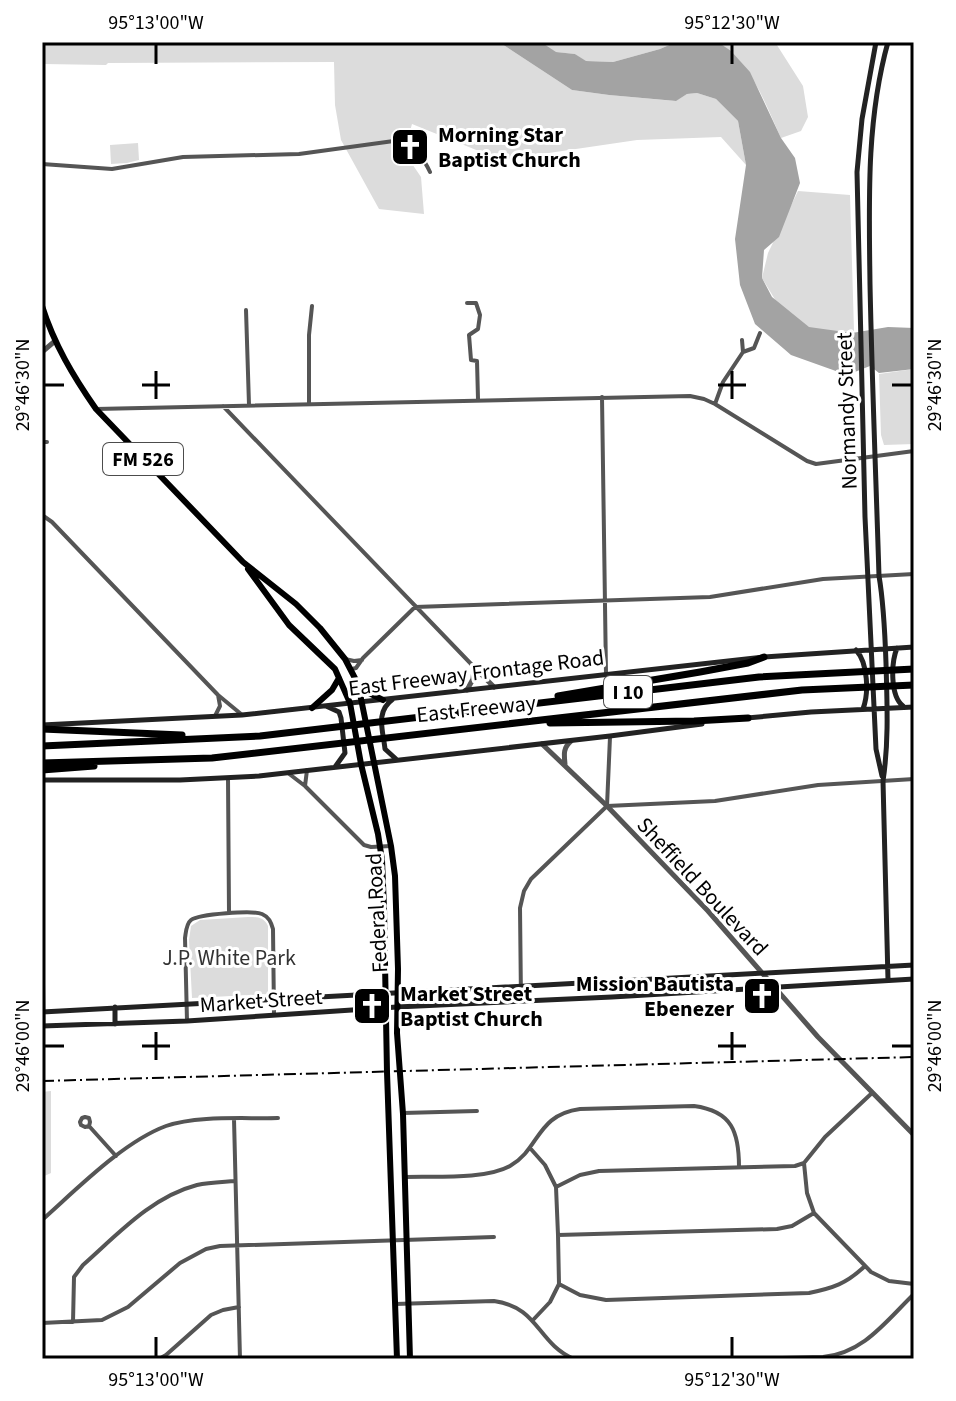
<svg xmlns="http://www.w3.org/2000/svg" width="956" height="1401" font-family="'Source Sans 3',sans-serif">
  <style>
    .green { fill: #dcdcdc }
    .water { fill: #a3a3a3 }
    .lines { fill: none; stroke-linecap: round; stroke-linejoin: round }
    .minor { stroke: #555; stroke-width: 4 }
    .tertiary { stroke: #555; stroke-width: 5 }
    .secondary { stroke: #222; stroke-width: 5 }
    .primary { stroke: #000; stroke-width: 6 }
    .motorway { stroke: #000; stroke-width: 7 }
    .rail { stroke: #000; stroke-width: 2; stroke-dasharray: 12 4 2 4; stroke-linecap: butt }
    .ticks { fill: none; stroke: #000; stroke-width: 3 }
    .labels { text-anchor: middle; stroke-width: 6; stroke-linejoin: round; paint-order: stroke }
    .shield { fill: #fff; stroke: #4c4c4c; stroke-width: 2 }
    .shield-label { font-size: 20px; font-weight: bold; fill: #000 }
    .poi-label { font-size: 22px; font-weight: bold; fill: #000; stroke: #fff; text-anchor: start }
    .street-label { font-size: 22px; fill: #000; stroke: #fff }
    .park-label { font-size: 22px; fill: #333; stroke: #fff }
    .neatline { fill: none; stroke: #000; stroke-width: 3 }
    .ticks-label { font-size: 20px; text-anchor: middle; fill: #000 }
  </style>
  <rect width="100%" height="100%" fill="#fff"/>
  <path class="green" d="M42 42H499L572 90 609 95 675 101 687 94 697 93 716 99 738 121 746 165 721 137 637 140 501 160 412 124 404 152 421 177 424 214 379 209 341 140 335 105 334 62 108 63 106 65 44 64H42Z
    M541 42H676L660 49 613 62 585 61 575 54 555 52Z
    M718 42H775L803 86 808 117 801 131 781 138C764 101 753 66 718 42Z
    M138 143 139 160 127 163 111 164 110 145Z
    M798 191 850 195 854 331 825 334 788 321 762 278 768 253Z
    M914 369V444L884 445 881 435 879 374Z
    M248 917C257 917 264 917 268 926V994L192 998 189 940 191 926 200 920Z
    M51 1091V1173L42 1177V1092Z"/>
  <path class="water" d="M499 42H541L556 52 575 54 586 61 613 62 660 49 676 42H718L731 51 750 72 781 138 795 158 800 183 779 237 764 250 762 278 772 297 809 327 852 333 888 327 914 328V369L879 373 870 366 847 375 791 355 755 324 740 285 735 239 746 165 738 121 716 99 697 93 687 94 676 101 609 95 572 90Z"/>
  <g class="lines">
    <path class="minor" d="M42 164 112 169 183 157 299 154 401 140C415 148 423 157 430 172
      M467 303H476L480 315 478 329 469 335 471 360 477 361 478 399
      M246 310 249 405
      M742 340 743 352
      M602 397 606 674
      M309 404V335L312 306
      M715 404 723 382 743 352 754 348 760 333
      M223 406 474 667
      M96 409 690 396 704 399 715 404 807 461 816 464 914 451
      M42 442H47
      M42 515 52 522 218 695 241 714
      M345 659 354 661 362 660
      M352 669 356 668 363 658 415 607 710 597 823 579 914 574
      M215 716 220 706 218 695
      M288 773 305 786 364 845 371 847 391 846
      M228 778 229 913
      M305 786 307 770
      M607 806 715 801 818 785 914 779
      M607 806 610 737
      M521 1001 520 908 524 891 531 879 607 806
      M187 1021 185 938C186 932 186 924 191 920 199 914 253 910 262 914 269 917 271 922 273 929L274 1015
      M872 1093 825 1137 804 1163 807 1193 814 1213 871 1272 889 1281 914 1284
      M403 1113 477 1111
      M234 1119 240 1359
      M89 1126 85 1127 81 1125 80 1122 82 1118 85 1117 89 1118 90 1122 89 1126 116 1156
      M530 1148 545 1165 556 1187 558 1235 559 1284 550 1302 533 1320
      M405 1177C434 1176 485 1180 510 1166 540 1149 536 1115 580 1109L694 1106C732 1111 739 1132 739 1167
      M556 1187 580 1175 599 1171 795 1166 804 1163
      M42 1220C77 1189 123 1142 166 1126 197 1115 245 1119 278 1118
      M558 1235 777 1229 792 1226 814 1213
      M559 1284 580 1295 606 1300 809 1293C833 1288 846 1284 865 1266
      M395 1304 494 1301C539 1307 537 1343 574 1359
      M73 1322 74 1277 83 1265C117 1235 151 1197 197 1185 209 1182 223 1182 235 1181
      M42 1323 102 1320 128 1307 180 1263 206 1249 220 1246 494 1237
      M159 1359 166 1355 211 1315 223 1310 239 1307
      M739 1359 823 1357C864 1353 886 1321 914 1294"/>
    <path class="tertiary" d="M42 352 55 341
      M474 667 494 687
      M467 690 473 679 474 668
      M542 744 607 806 708 911 818 1037 914 1135
      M565 764C564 754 563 748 571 741
      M42 939 43 1026"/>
    <path class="secondary" d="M876 42 862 119 857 172 865 517 876 749 882 776
      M897 648C891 663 890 696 903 706
      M856 650C868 663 869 693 863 709
      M393 699C375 712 383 730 385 749L396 759
      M326 706 339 712 341 718 345 753 335 767
      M747 718 811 712 914 707
      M42 725 242 715 764 657 914 647
      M42 780H180L259 776 610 736 702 724
      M888 980 883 781C889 741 887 702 886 663 885 634 884 605 879 576 876 479 872 381 870 284 869 203 866 121 888 42
      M115 1007V1024
      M42 1012 914 965
      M42 1026 187 1021 397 1007 612 997 914 979"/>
    <path class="primary" d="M42 306C54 344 73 376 96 409L243 562 296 604 320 628 345 659 358 684 391 846 395 876 398 969 397 1033 403 1114 410 1359
      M248 569 289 625 335 669 350 703 361 764 378 834 382 860 384 908 387 1072 397 1359
      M358 685 367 692 383 700
      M312 708 332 690 339 678"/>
    <path class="motorway" d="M558 696 700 672 748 663 764 657
      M550 723 694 721 748 718
      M42 729 182 735
      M42 746 260 736 759 677 914 669
      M42 763 212 758 802 690 914 685
      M42 770 94 766"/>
    <path class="rail" d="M42 1081 914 1057"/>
  </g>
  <path class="ticks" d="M156 44V64M732 44V64M156 371V399M732 371V399M44 385H64M142 385H170M718 385H746M892 385H912M156 1032V1060M732 1032V1060M44 1046H64M142 1046H170M718 1046H746M892 1046H912M156 1337V1357M732 1337V1357"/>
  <defs>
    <g id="church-square" transform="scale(2)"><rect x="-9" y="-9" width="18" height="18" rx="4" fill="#000" stroke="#fff"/><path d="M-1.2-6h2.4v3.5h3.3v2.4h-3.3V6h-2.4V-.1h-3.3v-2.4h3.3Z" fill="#fff"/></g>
  </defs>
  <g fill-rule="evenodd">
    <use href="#church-square" x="410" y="147"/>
    <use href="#church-square" x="762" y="996"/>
    <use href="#church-square" x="372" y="1006"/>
  </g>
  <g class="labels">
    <g class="shield">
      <rect x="103" y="443" width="80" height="32" rx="6"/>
      <rect x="604" y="676" width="48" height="32" rx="6"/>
    </g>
    <g class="shield-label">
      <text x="143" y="466">FM 526</text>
      <text x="628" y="699">I 10</text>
    </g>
    <g class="poi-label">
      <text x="438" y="142">Morning Star<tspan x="438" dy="25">Baptist Church</tspan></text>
      <text x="734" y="991" text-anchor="end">Mission Bautista<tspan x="734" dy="25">Ebenezer</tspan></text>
      <text x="400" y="1001">Market Street<tspan x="400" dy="25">Baptist Church</tspan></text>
    </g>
    <g class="street-label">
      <text transform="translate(846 411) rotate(-92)" y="8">Normandy Street</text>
      <text transform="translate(476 672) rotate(-7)" y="8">East Freeway Frontage Road</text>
      <text transform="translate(476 708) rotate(-6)" y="8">East Freeway</text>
      <text transform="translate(703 886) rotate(47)" y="8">Sheffield Boulevard</text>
      <text transform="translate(376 913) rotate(-93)" y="8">Federal Road</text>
      <text transform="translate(261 1000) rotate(-4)" y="8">Market Street</text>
    </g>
    <g class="park-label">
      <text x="229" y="965">J.P. White Park</text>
    </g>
  </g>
  <rect width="956" height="1401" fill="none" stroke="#ffffff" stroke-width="88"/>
  <rect x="44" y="44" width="868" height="1313" class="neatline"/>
  <g class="ticks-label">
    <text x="156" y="29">95°13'00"W</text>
    <text x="732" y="29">95°12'30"W</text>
    <text transform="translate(22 385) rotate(-90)" y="7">29°46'30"N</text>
    <text transform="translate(934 385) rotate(-90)" y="7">29°46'30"N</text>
    <text transform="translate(22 1046) rotate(-90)" y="7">29°46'00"N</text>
    <text transform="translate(934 1046) rotate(-90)" y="7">29°46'00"N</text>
    <text x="156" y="1386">95°13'00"W</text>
    <text x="732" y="1386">95°12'30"W</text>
  </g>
</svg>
